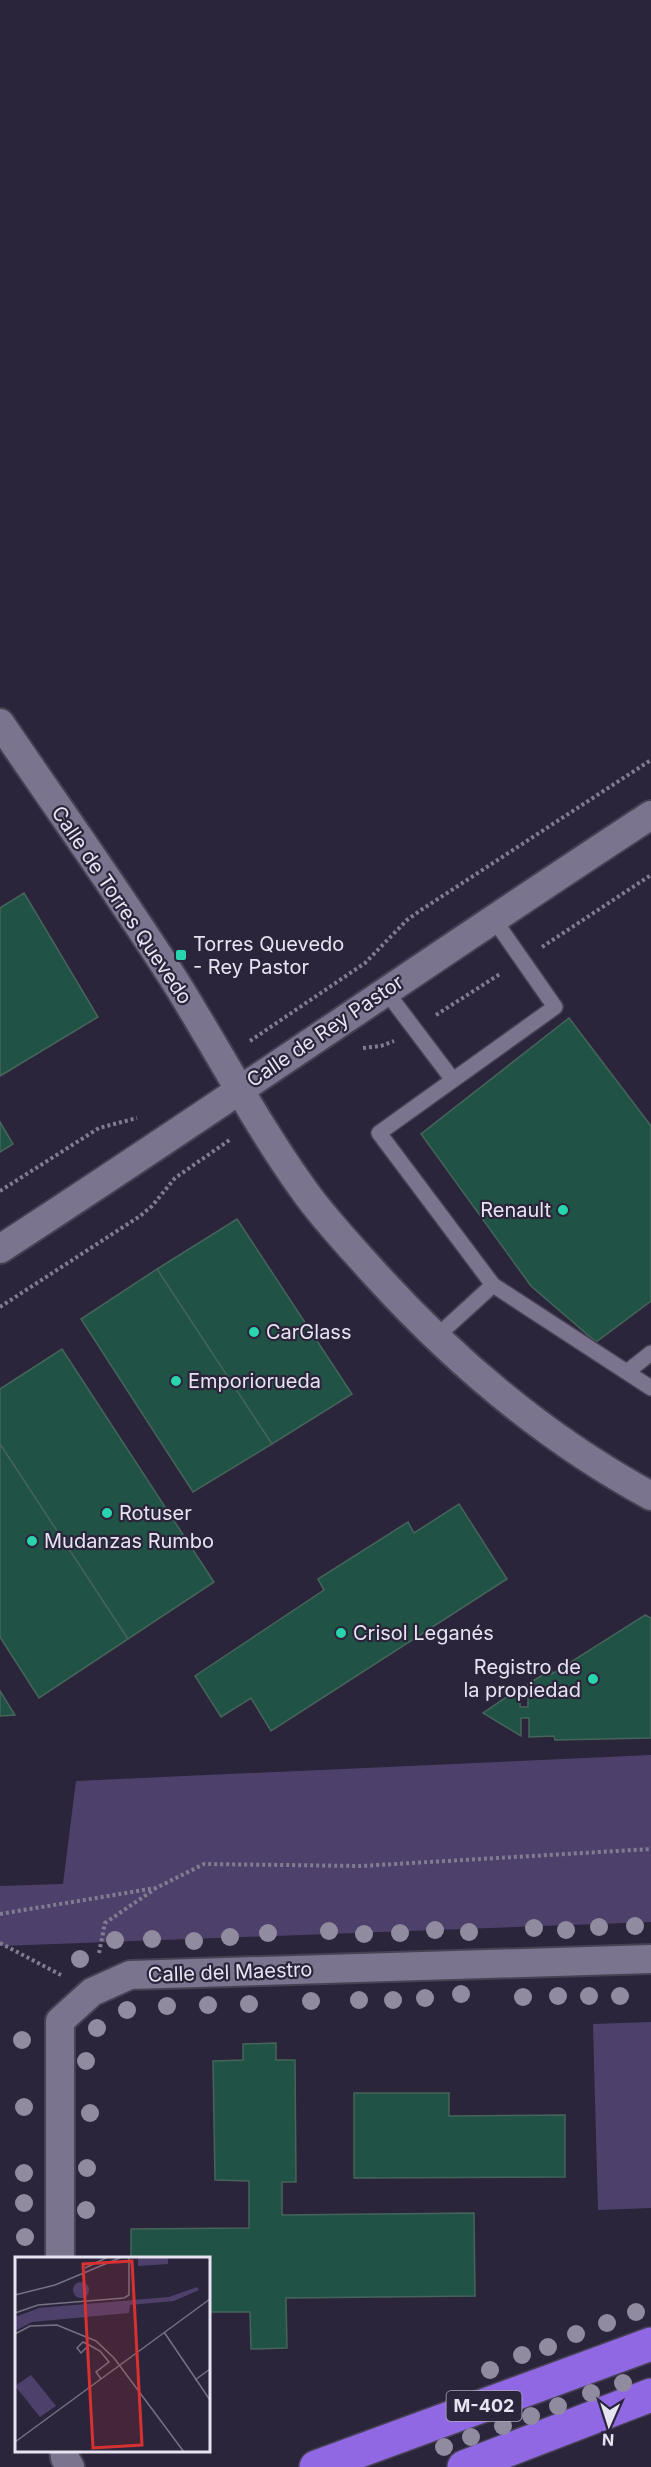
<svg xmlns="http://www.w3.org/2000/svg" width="651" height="2467" font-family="Inter,sans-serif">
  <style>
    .green { fill: #4d416c }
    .building { fill: #205345; stroke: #46645a; stroke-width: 1.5 }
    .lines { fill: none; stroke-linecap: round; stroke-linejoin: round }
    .lane-casing { stroke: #464153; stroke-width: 18 }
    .street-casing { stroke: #464153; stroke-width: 32 }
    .highway-casing { stroke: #464153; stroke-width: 36 }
    .path { stroke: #817c8f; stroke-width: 4; stroke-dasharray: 3 3; stroke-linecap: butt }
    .lane { stroke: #7a748e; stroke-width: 15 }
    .street { stroke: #7a748e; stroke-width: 28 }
    .highway { stroke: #9068e3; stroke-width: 33 }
    .tree { fill: #908b9f }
    .poi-dot { fill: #29d5ad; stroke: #2b253b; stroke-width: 2 }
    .labels { text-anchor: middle; stroke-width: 4.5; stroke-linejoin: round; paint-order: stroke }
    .shield { fill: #2b253b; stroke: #afabbb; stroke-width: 1.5 }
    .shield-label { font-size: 18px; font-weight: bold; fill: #e7e4f2 }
    .street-label { font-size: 20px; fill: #e7e4f2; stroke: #2b253b }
    .poi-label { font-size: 20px; fill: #e7e4f2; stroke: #2b253b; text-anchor: start }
    .inset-road { fill: none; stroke: #767184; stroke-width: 1.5 }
    .view { fill: #d73132; fill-opacity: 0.15; stroke: #d73132; stroke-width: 3 }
    .inset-edge { fill: none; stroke: #e7e4f2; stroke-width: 3 }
  </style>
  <rect width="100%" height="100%" fill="#2b253b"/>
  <path class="green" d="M651 1755V1922L0 1946V1886L63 1884 76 1781Z
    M651 2022V2208L598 2210 593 2024Z"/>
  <path class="building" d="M24 893 98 1017 0 1076V908Z
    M569 1018 651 1126V1301L596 1342 531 1286 421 1134Z
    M0 1122 13 1144 0 1152Z
    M237 1219 352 1394 272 1444 157 1269Z
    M157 1269 272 1444 193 1492 81 1319Z
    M62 1349 214 1582 128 1639 0 1444V1389Z
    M0 1444 128 1639 39 1698 0 1637Z
    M459 1504 507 1579 271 1731 251 1698 221 1717 195 1676 324 1590 318 1579 408 1522 414 1533Z
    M645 1615 651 1618V1738L555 1740 554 1736 529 1737V1718H521V1736L483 1713 520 1688V1707H528V1684L549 1671H552V1674Z
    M0 1691 15 1715 0 1716Z
    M276 2043V2060H295L296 2182H282V2215L474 2213 475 2296 286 2298 287 2348 251 2349 250 2312H208V2258H131V2229L249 2228V2181L215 2180 213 2061 243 2060V2044Z
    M354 2093H449V2116L565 2115V2177L354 2178Z"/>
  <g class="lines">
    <g class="lane-casing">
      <path id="lane" d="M493 918 555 1007 379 1133 493 1285 651 1388
        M385 990 453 1080
        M435 1338 493 1285
        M627 1372 651 1353"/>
    </g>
    <g class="street-casing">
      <path id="street" d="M0 723C58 808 118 892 173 978 217 1048 255 1122 303 1189 324 1219 351 1247 376 1275 456 1363 546 1439 651 1496
        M0 1249C219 1107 432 958 651 815
        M60 2258V2021L92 1992 130 1975 651 1959
        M64 2450 65 2458 70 2467"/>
    </g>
    <g class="highway-casing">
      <path id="highway" d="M316 2467 651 2344
        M464 2467 651 2395"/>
    </g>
    <path class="path" d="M542 947 651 875
      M436 1015 500 974
      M250 1041 365 963 407 920 421 910 651 760
      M363 1048 381 1046 394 1041
      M0 1191 99 1128 137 1118
      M0 1307 140 1216 152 1206 175 1178 231 1139
      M0 1914 156 1888 204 1864 361 1866 651 1849
      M0 1943 61 1975
      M99 1953 105 1923 155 1889"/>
    <use href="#lane" class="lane"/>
    <use href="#street" class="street"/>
    <use href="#highway" class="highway"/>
  </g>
  <g class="tree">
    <circle cx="635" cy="1926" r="9"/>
    <circle cx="599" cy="1927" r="9"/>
    <circle cx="534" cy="1928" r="9"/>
    <circle cx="435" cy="1930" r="9"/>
    <circle cx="566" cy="1930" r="9"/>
    <circle cx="329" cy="1931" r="9"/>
    <circle cx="469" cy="1932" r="9"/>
    <circle cx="268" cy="1933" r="9"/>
    <circle cx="400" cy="1933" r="9"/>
    <circle cx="364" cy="1934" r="9"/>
    <circle cx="230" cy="1937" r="9"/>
    <circle cx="152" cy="1939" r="9"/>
    <circle cx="115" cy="1940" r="9"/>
    <circle cx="194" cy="1941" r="9"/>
    <circle cx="80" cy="1959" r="9"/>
    <circle cx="461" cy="1994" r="9"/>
    <circle cx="558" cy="1996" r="9"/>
    <circle cx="589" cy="1996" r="9"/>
    <circle cx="620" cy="1996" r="9"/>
    <circle cx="523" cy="1997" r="9"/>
    <circle cx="425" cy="1998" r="9"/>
    <circle cx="359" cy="2000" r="9"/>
    <circle cx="393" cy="2000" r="9"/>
    <circle cx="311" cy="2001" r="9"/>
    <circle cx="249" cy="2004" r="9"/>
    <circle cx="208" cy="2005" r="9"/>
    <circle cx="167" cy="2006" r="9"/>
    <circle cx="127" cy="2010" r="9"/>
    <circle cx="97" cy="2028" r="9"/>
    <circle cx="22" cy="2040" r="9"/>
    <circle cx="86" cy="2061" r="9"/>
    <circle cx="24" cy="2107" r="9"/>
    <circle cx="90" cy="2113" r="9"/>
    <circle cx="87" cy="2168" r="9"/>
    <circle cx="24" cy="2173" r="9"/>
    <circle cx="24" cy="2203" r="9"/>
    <circle cx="86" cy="2210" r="9"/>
    <circle cx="25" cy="2237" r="9"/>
    <circle cx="636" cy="2312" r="9"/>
    <circle cx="607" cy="2323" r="9"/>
    <circle cx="576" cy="2334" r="9"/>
    <circle cx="548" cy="2347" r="9"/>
    <circle cx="522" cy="2355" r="9"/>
    <circle cx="490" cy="2370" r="9"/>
    <circle cx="623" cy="2383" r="9"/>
    <circle cx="591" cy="2393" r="9"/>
    <circle cx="558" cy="2406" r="9"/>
    <circle cx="531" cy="2416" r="9"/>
    <circle cx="503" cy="2426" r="9"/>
    <circle cx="471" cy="2437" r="9"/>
    <circle cx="444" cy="2447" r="9"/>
  </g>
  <g class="poi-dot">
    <rect x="175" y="949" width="12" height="12" rx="3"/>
    <circle cx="563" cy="1210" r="6"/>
    <circle cx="254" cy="1332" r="6"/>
    <circle cx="176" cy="1381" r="6"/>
    <circle cx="107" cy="1513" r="6"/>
    <circle cx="32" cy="1541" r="6"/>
    <circle cx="341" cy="1633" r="6"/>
    <circle cx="593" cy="1679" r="6"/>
  </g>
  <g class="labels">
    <rect class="shield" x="446.5" y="2391" width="75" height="30" rx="4.5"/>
    <g class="shield-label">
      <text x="484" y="2412">M-402</text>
    </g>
    <g class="street-label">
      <text transform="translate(122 905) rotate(56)" y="7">Calle de Torres Quevedo</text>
      <text transform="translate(325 1031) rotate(-34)" y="7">Calle de Rey Pastor</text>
      <text transform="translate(230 1972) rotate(-2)" y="7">Calle del Maestro</text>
    </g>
    <g class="poi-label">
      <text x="193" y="951">Torres Quevedo<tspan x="193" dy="23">- Rey Pastor</tspan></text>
      <text x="551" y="1217" text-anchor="end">Renault</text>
      <text x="266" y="1339">CarGlass</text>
      <text x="188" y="1388">Emporiorueda</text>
      <text x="119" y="1520">Rotuser</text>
      <text x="44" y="1548">Mudanzas Rumbo</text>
      <text x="353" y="1640">Crisol Leganés</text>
      <text x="581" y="1674" text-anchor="end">Registro de<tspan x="581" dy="23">la propiedad</tspan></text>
    </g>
  </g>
  <g transform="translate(15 2257)">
    <rect width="195" height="195" fill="#2b253b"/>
    <path d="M153 0V7L123 9V1ZM58 33a8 8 0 1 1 16 0a8 8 0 1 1-16 0ZM182 30 184 33 159 44 115 48 114 56 17 65 0 74V60L24 51 154 40ZM16 118 41 149 25 160 0 129Z" fill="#4d416c"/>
    <path class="inset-road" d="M70 11 93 0M0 38 40 28 107 0M0 56 23 48 109 41 114 38V0M149 75 195 143M0 77 15 69 42 68 81 84 99 101 169 195M74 88 66 96 62 91 68 85 74 88 85 94 94 105 81 115 86 122M180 123 195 112M0 185 195 42"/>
    <path class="view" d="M117 4 127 188 78 191 68 7Z"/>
    <rect width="195" height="195" class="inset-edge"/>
  </g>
  <g transform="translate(609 2425) rotate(183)" stroke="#2b253b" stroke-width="4.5" paint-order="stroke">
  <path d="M0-4.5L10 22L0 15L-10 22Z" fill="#e7e4f2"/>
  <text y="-9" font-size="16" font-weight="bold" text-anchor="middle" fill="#e7e4f2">N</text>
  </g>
</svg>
